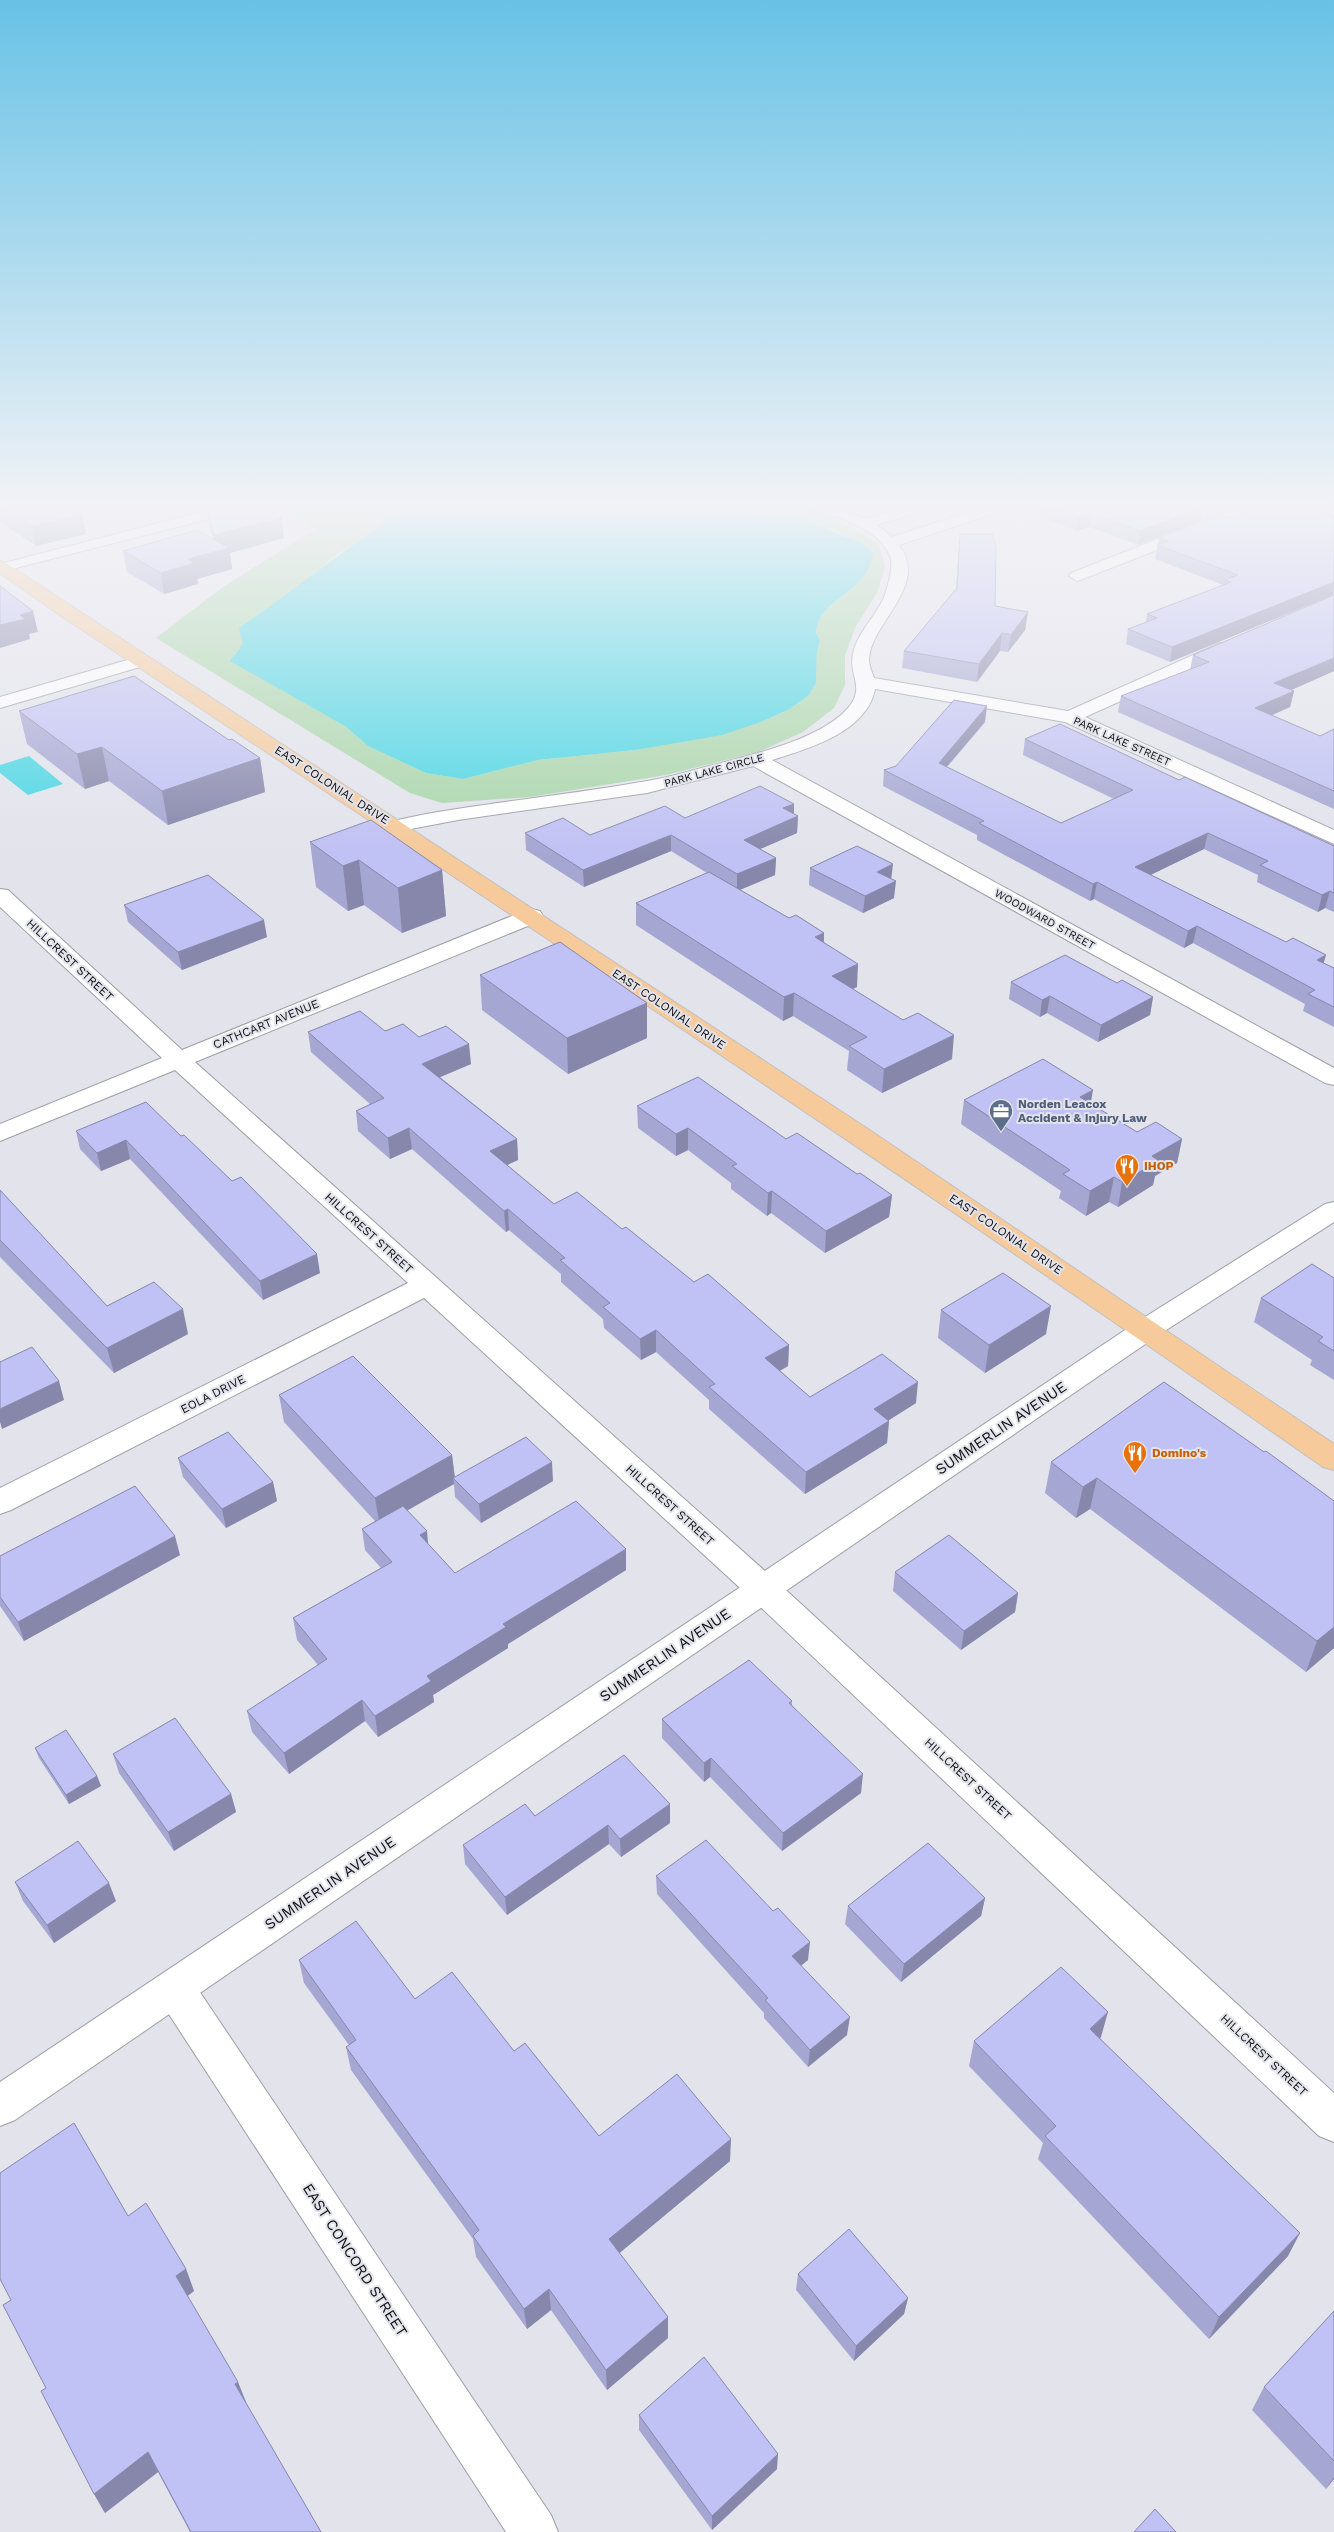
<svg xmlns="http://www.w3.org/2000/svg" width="1334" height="2532" font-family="'Work Sans',sans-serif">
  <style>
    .green { fill: #a9d6a9 }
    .water { fill: #48d6e3 }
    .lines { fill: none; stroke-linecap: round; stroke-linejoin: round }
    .minor-casing { stroke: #9d9ea6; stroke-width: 2 }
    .tertiary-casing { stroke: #9d9ea6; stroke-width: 2 }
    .trunk-casing { stroke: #c0c0c1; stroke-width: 2 }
    .minor { fill: #fff; fill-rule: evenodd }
    .tertiary { fill: #fff; fill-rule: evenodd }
    .trunk { fill: #f6ca9a; fill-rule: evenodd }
    .wall { fill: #a5a6d2 }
    .shaded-wall { fill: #8687ab }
    .building { fill: #c0c1f4; stroke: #8687ab }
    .labels { text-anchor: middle; stroke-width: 4; stroke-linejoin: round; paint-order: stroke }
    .far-street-label { font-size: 11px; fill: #0d0d10; stroke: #e3e3ec }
    .street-label { font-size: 12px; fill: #0d0d10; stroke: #e3e3ec }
    .service-label { font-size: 12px; font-weight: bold; fill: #4e5e75; stroke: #e3e3ec; text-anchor: start }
    .food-label { font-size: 12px; font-weight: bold; fill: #c56008; stroke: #e3e3ec; text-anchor: start }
    .near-street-label { font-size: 15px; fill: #0d0d10; stroke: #e3e3ec }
  </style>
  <rect width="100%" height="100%" fill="#e3e3ec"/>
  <path class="green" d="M307 501H417L338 554 293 591 345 726 368 746 426 773 463 779 538 760 635 750 761 722 790 709 809 695 816 683 817 651 820 640 816 633C819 605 843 599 860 581 866 574 870 561 874 552 815 508 736 515 667 501 721 501 778 496 829 517 847 524 863 534 879 544L885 567 877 593 856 626 845 655V685L834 708 803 732 758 752 666 775 530 797 442 803 410 793 156 638 223 587 315 529 279 508Z"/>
  <path class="water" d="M417 501H667L805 520 860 542 874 553C871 562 867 573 860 581 843 599 819 605 816 633L820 640 817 651 816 683 809 695 790 709 761 722 722 735 635 750 538 760 463 779 426 773 368 746 345 726 230 661 243 644 239 628C299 587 355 540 417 501Z
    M29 756 63 784 28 795 0 773V765Z"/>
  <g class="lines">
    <g class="minor-casing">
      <path id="minor" d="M789 501H818L866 519 922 501H946L944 504 877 525 892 537 1002 501H1025L1023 504 899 545C930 586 871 622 869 659 869 666 872 672 874 678L1068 711 1220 643H1232L1235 647 1232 651 1085 717 1334 830V844L1065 722 875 689C867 732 808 749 772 760L1334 1068V1085L1325 1083 753 766 647 793 458 820 395 832 388 830 385 826 388 822 426 814C500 801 574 794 647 781 672 777 696 769 721 763 759 753 822 738 848 708 866 687 848 675 853 654 858 629 881 613 887 588 890 578 894 563 889 554 876 524 820 511 791 504Z
        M1255 501H1276L1274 504 1083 579 1077 581 1069 576 1071 573Z
        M1295 501H1318L1334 507V517L1297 504Z
        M141 656 147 657 150 661 147 665 0 708V697Z
        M0 889 8 890 182 1050 524 911 532 909 540 911 543 916 540 921 195 1062 775 1580 1334 2093V2142L1319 2136 751 1598 424 1298 11 1510 0 1514V1488L408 1283 175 1070 0 1141V1124L162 1058 0 907Z
        M1334 1202V1222L1157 1336 1147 1339 1137 1336 1133 1329 1137 1322 1325 1204Z
        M175 1971 189 1976 551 2515 558 2532H506L161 2002 155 1989 161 1976Z"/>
    </g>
    <g class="tertiary-casing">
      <path id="tertiary" d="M244 501H270L268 504 0 572V564Z
        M1147 1319 1157 1322 1161 1329 1157 1336 15 2120 0 2126V2082L1137 1322Z"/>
    </g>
    <g class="trunk-casing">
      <path id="trunk" d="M0 561 6 563 871 1131 1334 1444V1470L1323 1467C907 1176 484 896 61 616L0 573Z"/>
    </g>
    <use href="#minor" class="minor"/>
    <use href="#tertiary" class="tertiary"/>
    <use href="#trunk" class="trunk"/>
  </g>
  <path class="wall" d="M0 501 86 534 36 546 0 522Z
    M1040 503 1202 507 1200 521 1138 545 1089 527 1076 531 1038 516Z
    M207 510 284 538 230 553 232 569 197 579 198 584 164 594 127 572 123 551 213 539 210 530Z
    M1334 516V671L1291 690 1294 691 1290 707 1272 715 1320 736 1334 729V809L1118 712 1121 696 1190 670 1193 655 1333 595 1170 662 1126 644 1128 629 1146 622 1147 614 1223 585 1155 559 1159 538 1232 518Z
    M960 534 995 606 1028 612 1025 630 1008 652 1000 651 977 682 902 668 904 651 956 589Z
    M19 711 229 740 260 758 265 792 168 825 109 781 85 789 27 744Z
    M985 722 947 767 1061 823 1114 799 1023 755 1025 739 1179 780 1334 846V912L1325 908 1318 912 1257 882 1258 875 1204 849 1150 875 1334 968V1027L1303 1011 1305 1004 1193 943 1184 948 1094 899 1090 901 977 840V835L883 786 884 770 896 766Z
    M794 804V814L798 816 797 833 760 849 776 858 775 875 740 890 789 918 824 933V942L857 987 853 989 952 1059 882 1093 847 1070 849 1051 793 1016 783 1021 636 925V903L707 873 671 851 584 887 526 850 525 833 590 835 685 818Z
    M310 842 442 870 446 916 402 933 364 905 348 911 316 887Z
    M810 868 892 879 894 898 863 913 809 885Z
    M124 905 267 937 182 970 128 922Z
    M480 975 647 1003V1038L568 1074 482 1010Z
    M1011 982 1117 983 1153 997 1150 1015 1098 1042 1047 1013 1040 1017 1009 999Z
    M385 1031 419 1037 471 1064 440 1077 517 1139 518 1160 507 1165 554 1204 622 1229 694 1282 789 1345 788 1366 780 1371 810 1397 916 1403 888 1420 889 1421 887 1443 805 1494 709 1409V1400L656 1352 641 1360 604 1328 603 1319 561 1282V1274L509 1230 506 1232 412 1149 390 1159 358 1131 356 1111 370 1104 311 1052 308 1032Z
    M964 1100 1091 1104 1137 1132 1182 1139 1177 1163 1155 1176 1153 1185 1118 1207 1109 1202 1086 1216 1059 1198 1061 1191 961 1124Z
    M637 1106 786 1139 857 1174 892 1195 889 1217 825 1253 771 1213 767 1216 731 1189V1183L688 1150 676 1156 638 1128Z
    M76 1131 181 1136 320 1273 263 1300 130 1159 101 1171 80 1149Z
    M0 1190 107 1306 188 1334 114 1373 0 1257Z
    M1334 1278V1380L1310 1365 1312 1360 1254 1322 1261 1298Z
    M941 1310 1046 1334 985 1373 938 1338Z
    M1164 1382 1334 1648 1306 1672 1090 1509 1076 1518 1045 1493 1051 1462Z
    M279 1395 452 1455 455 1478 553 1481 481 1523 455 1497 454 1484 407 1510 428 1544 455 1573 626 1570 508 1644V1648L433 1695 434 1702 378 1737 365 1721 289 1774 252 1732 247 1711 318 1665 297 1640 293 1618 381 1568 365 1550 362 1529 375 1521 284 1422Z
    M178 1458 273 1482 277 1501 226 1528 183 1477Z
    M180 1555 24 1641 0 1606V1556Z
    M895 1572 1018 1593 1015 1612 961 1650 893 1591Z
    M792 1701V1705L861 1793 782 1851 710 1777 704 1782 662 1738V1719Z
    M35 1748 97 1776 101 1786 69 1804 39 1758Z
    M113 1754 231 1794 236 1812 174 1851 119 1773Z
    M535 1816 670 1823 621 1857 609 1844 507 1915 465 1864 463 1845Z
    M656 1876 808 1960 801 1965 847 2035 808 2067 764 2018V2013L657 1894Z
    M15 1882 116 1901 54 1943 23 1901Z
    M985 1898 981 1916 901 1982 845 1924 848 1906Z
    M299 1960 415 1999 514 2051 599 2136 730 2161 619 2253 668 2317V2338L607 2390 551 2310 527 2329 476 2257 473 2239 351 2070 346 2047 349 2045 304 1983Z
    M1101 2037 1100 2038 1288 2256 1209 2339 1038 2159 1043 2143 969 2066 974 2041Z
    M128 2216 186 2269 194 2291 187 2296 246 2402 245 2403 321 2532H190L158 2472 105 2513 94 2494 46 2388Z
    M798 2274 908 2298 904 2314 854 2361 796 2290Z
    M1334 2311V2479L1326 2489 1252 2410 1264 2387Z
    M639 2415 777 2469 712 2530 639 2430Z"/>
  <path class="shaded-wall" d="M1202 507 1200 521 1138 545 1140 531Z
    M1091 513 1089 527 1076 531 1078 517Z
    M82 514 86 534 36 546 32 526Z
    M282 518 284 538 230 553 232 569 197 579 198 584 164 594 161 573 188 559 217 551 214 535Z
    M1334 582 1333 595 1170 662 1172 647Z
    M33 611 38 632 29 634 30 639 0 648V625L20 615Z
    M1028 612 1025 630 1008 652 1011 635Z
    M1002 633 1000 651 977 682 979 664Z
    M1334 658V671L1271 699 1274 683Z
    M1294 691 1290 707 1252 724 1255 708Z
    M987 706 985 722 937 778 939 763Z
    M102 747 109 781 85 789 77 754Z
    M260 758 265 792 168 825 162 791Z
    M794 804V818L798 816 797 833 744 856V840L783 808Z
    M1208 833 1204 849 1132 884 1135 867Z
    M671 835V851L584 887 583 870Z
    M776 858 775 875 737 891V874Z
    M359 860 364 905 348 911 343 866Z
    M893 864 891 881 877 872Z
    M442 870 446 916 402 933 398 888Z
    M896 881 894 898 863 913 865 896Z
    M1097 882 1094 899 1090 901 1093 884Z
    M1330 891 1325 908 1318 912 1322 895Z
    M264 920 267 937 182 970 178 952Z
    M1197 926 1193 943 1184 948 1188 931Z
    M824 933 823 956 815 937Z
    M1326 955 1321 972 1317 960Z
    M858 964 857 987 830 999 832 976Z
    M794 993 793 1016 783 1021 784 997Z
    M1050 996 1047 1013 1040 1017 1042 1000Z
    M1153 997 1150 1015 1098 1042 1101 1025Z
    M647 1003V1038L568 1074 567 1038Z
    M954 1035 952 1059 882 1093 884 1069Z
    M469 1044 471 1064 424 1084 422 1064Z
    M1093 1090 1089 1114 1080 1097Z
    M409 1128 412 1149 390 1159 388 1138Z
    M688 1128V1150L676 1156V1134Z
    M517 1139 518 1160 492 1172 490 1151Z
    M1182 1139 1177 1163 1155 1176 1153 1185 1118 1207 1122 1182 1152 1156Z
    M126 1140 130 1159 101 1171 97 1153Z
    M1114 1177 1109 1202 1086 1216 1090 1191Z
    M772 1191 771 1213 767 1216 768 1193Z
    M892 1195 889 1217 825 1253 826 1231Z
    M508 1209 509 1230 506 1232 504 1211Z
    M317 1254 320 1273 263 1300 260 1281Z
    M1051 1306 1046 1334 985 1373 989 1345Z
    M183 1309 188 1334 114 1373 107 1348Z
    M656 1330V1352L641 1360 640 1339Z
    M789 1345 788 1366 764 1379 765 1358Z
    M59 1381 64 1400 2 1429 0 1422V1409Z
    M918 1382 916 1403 872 1431 874 1409Z
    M889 1421 887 1443 805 1494 806 1472Z
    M452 1455 455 1480 453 1478 454 1484 380 1526 375 1498Z
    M552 1462 553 1481 481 1523 479 1504Z
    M1097 1478 1090 1509 1076 1518 1083 1487Z
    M273 1482 277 1501 226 1528 222 1509Z
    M427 1531 429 1553 420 1535Z
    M175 1536 180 1555 24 1641 18 1622Z
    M626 1549V1570L508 1644V1648L433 1695 434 1702 378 1737 375 1716 427 1676 503 1624Z
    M1018 1593 1015 1612 961 1650 964 1631Z
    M1334 1627V1648L1306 1672 1317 1641Z
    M362 1700 365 1721 289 1774 284 1753Z
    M711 1758 710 1777 704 1782V1763Z
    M863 1774 861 1793 782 1851 783 1833Z
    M97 1776 101 1786 69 1804 66 1795Z
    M231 1794 236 1812 174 1851 168 1832Z
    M670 1804V1823L621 1857 620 1839Z
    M608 1825 609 1844 507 1915 505 1897Z
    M109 1883 116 1901 54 1943 47 1925Z
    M985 1898 981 1916 901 1982 904 1964Z
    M810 1942 808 1960 791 1974 792 1956Z
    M1108 2012 1101 2037 1083 2053 1090 2029Z
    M850 2017 847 2035 808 2067 810 2050Z
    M731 2139 730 2161 610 2261 609 2239Z
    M1300 2233 1288 2256 1209 2339 1219 2317Z
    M186 2269 194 2291 185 2298 176 2276Z
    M549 2289 551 2310 527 2329 524 2309Z
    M908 2298 904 2314 854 2361 856 2346Z
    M668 2317V2338L607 2390 606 2370Z
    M238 2382 246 2402 243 2405 235 2384Z
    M148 2452 158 2472 105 2513 94 2494Z
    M778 2454 777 2469 712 2530V2516Z
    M1334 2477V2479L1326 2489Z"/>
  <path class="building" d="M0 501H62L82 514 32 526 0 505Z
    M240 501H252L282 518 214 535 207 510Z
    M1043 501H1200L1202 507 1140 531 1091 513 1078 517 1040 503Z
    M1280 501H1290L1334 516V582L1172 647 1128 629 1157 618 1147 614 1231 582 1225 580 1238 575 1157 545 1168 541 1159 538 1220 514 1232 518Z
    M197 530 229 548 188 559 194 563 161 573 123 551Z
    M960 534H992L996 546 995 606 1028 612 1011 635 1002 633 979 664 904 651 957 588Z
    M0 586 33 611 20 615 25 619 0 625Z
    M1334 595V658L1274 683 1294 691 1255 708 1320 736 1334 729V791L1121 696 1209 662 1193 655Z
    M134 676 229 740 232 739 260 758 162 791 102 747 77 754 19 711Z
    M954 700 987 706 939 763 1061 823 1133 790 1025 739 1060 724 1179 780 1185 777 1334 846V893L1330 891 1322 895 1260 865 1268 861 1208 833 1135 867 1286 942 1293 938 1326 955 1317 960 1334 968V1007L1308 994 1315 990 1197 926 1188 931 1097 882 1093 884 979 823 984 821 884 770 896 766Z
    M760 786 794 804 783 808 798 816 744 840 776 858 737 874 671 835 583 870 525 833 563 818 590 835 665 806 685 818Z
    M371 820 442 870 398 888 359 860 343 866 310 842Z
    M857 846 893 864 877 872 896 881 865 896 810 868Z
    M709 872 789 918 796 915 824 933 815 937 858 964 832 976 903 1020 918 1013 954 1035 884 1069 849 1046 867 1037 794 993 784 997 636 903Z
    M208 875 264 920 178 952 124 905Z
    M560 942 647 1003 567 1038 480 975Z
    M1065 955 1117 983 1122 980 1153 997 1101 1025 1050 996 1042 1000 1011 982Z
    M360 1011 385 1031 403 1024 419 1037 446 1026 469 1044 422 1064 517 1139 490 1151 554 1204 577 1192 622 1229 626 1227 694 1282 708 1274 789 1345 765 1358 810 1397 882 1354 918 1382 874 1409 889 1421 806 1472 709 1387 715 1384 656 1330 640 1339 603 1307 610 1303 560 1260 565 1258 508 1209 504 1211 409 1128 388 1138 356 1111 384 1098 308 1032Z
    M1043 1059 1093 1090 1080 1097 1137 1132 1156 1122 1182 1139 1152 1156 1159 1161 1122 1182 1114 1177 1090 1191 1063 1174 1070 1170 964 1100Z
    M698 1077 786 1139 797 1133 857 1174 860 1173 892 1195 826 1231 772 1191 768 1193 732 1166 737 1164 688 1128 676 1134 637 1106Z
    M146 1102 181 1136 184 1135 232 1181 241 1177 317 1254 260 1281 126 1140 97 1153 76 1131Z
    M0 1190 107 1306 154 1282 183 1309 107 1348 0 1240Z
    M1312 1264 1334 1278V1351L1318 1341 1323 1337 1261 1298Z
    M1003 1273 1051 1306 989 1345 941 1310Z
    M32 1347 59 1381 0 1409V1362Z
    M353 1356 452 1455 375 1498 279 1395Z
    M1164 1382 1264 1452 1266 1451 1334 1501V1627L1317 1641 1097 1478 1083 1487 1051 1462Z
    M228 1432 273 1482 222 1509 178 1458Z
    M526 1437 552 1462 479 1504 453 1478Z
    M135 1486 175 1536 18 1622 0 1597V1556Z
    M576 1501 626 1549 503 1624 506 1627 427 1676 431 1681 375 1716 362 1700 284 1753 247 1711 327 1659 293 1618 392 1562 362 1529 403 1506 427 1531 420 1535 455 1573Z
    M949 1535 1018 1593 964 1631 895 1572Z
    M749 1660 792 1701 789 1703 863 1774 783 1833 711 1758 704 1763 662 1719Z
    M175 1718 231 1794 168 1832 113 1754Z
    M66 1730 97 1776 66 1795 35 1748Z
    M624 1755 670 1804 620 1839 608 1825 505 1897 463 1845 525 1804 535 1816Z
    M706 1840 773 1911 778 1908 810 1942 792 1956 850 2017 810 2050 765 2000 768 1998 656 1876Z
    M78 1841 109 1883 47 1925 15 1882Z
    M928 1843 985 1898 904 1964 848 1906Z
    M356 1921 415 1999 452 1972 514 2051 525 2043 599 2136 677 2074 731 2139 609 2239 668 2317 606 2370 549 2289 524 2309 473 2236 479 2230 346 2047 356 2040 299 1960Z
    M1061 1967 1108 2012 1090 2029 1300 2233 1219 2317 1045 2136 1056 2126 974 2041Z
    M74 2123 128 2216 146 2203 186 2269 176 2276 238 2382 235 2384 321 2532H191L148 2452 94 2494 41 2391 46 2388 3 2305 11 2300 0 2279V2173Z
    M849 2229 908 2298 856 2346 798 2274Z
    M1334 2311V2461L1264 2387Z
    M704 2357 778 2454 712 2516 639 2415Z
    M1155 2509 1176 2532H1134Z"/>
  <linearGradient id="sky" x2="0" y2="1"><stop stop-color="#68c2e6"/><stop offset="0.59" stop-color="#f2f2f6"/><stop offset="1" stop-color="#f2f2f6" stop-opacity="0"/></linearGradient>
  <rect width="1334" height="856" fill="url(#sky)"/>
  <defs>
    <g id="office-pin" transform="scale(1.25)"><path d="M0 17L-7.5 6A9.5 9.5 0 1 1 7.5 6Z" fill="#5c6f8a" stroke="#e3e3ec"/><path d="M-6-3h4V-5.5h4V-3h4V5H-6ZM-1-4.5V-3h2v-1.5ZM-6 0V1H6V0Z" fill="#fff"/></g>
    <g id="restaurant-pin" transform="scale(1.25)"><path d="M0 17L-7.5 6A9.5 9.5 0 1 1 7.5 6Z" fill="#e8710a" stroke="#e3e3ec"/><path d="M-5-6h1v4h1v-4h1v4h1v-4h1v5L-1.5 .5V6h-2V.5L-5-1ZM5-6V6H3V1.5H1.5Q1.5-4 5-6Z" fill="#fff"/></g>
  </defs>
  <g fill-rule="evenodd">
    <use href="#office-pin" x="1001" y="1111"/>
    <use href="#restaurant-pin" x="1127" y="1166"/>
    <use href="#restaurant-pin" x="1135" y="1453"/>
  </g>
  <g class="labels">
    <g class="far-street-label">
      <text transform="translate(1122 741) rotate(24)" y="4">PARK LAKE STREET</text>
      <text transform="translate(714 770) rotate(-15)" y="4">PARK LAKE CIRCLE</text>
      <text transform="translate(1045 919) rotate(29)" y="4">WOODWARD STREET</text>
    </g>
    <g class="street-label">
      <text transform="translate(332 785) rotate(33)" y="4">EAST COLONIAL DRIVE</text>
      <text transform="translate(70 960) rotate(43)" y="4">HILLCREST STREET</text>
      <text transform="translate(669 1009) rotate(34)" y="4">EAST COLONIAL DRIVE</text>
      <text transform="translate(266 1024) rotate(-22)" y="4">CATHCART AVENUE</text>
      <text transform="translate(369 1233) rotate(42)" y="4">HILLCREST STREET</text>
      <text transform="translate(1006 1234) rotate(34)" y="4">EAST COLONIAL DRIVE</text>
      <text transform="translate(213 1394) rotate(-27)" y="4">EOLA DRIVE</text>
      <text transform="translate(670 1505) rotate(42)" y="4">HILLCREST STREET</text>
      <text transform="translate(968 1779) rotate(43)" y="4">HILLCREST STREET</text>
      <text transform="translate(1264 2055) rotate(43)" y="4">HILLCREST STREET</text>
    </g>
    <g class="service-label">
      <text x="1018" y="1108">Norden Leacox<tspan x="1018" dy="14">Accident &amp; Injury Law</tspan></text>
    </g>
    <g class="food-label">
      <text x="1144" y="1170">IHOP</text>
      <text x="1152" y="1457">Domino's</text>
    </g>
    <g class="near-street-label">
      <text transform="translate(1001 1428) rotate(-34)" y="5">SUMMERLIN AVENUE</text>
      <text transform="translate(665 1655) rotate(-34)" y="5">SUMMERLIN AVENUE</text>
      <text transform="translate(330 1883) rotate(-34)" y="5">SUMMERLIN AVENUE</text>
      <text transform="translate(355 2260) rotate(57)" y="5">EAST CONCORD STREET</text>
    </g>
  </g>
</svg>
